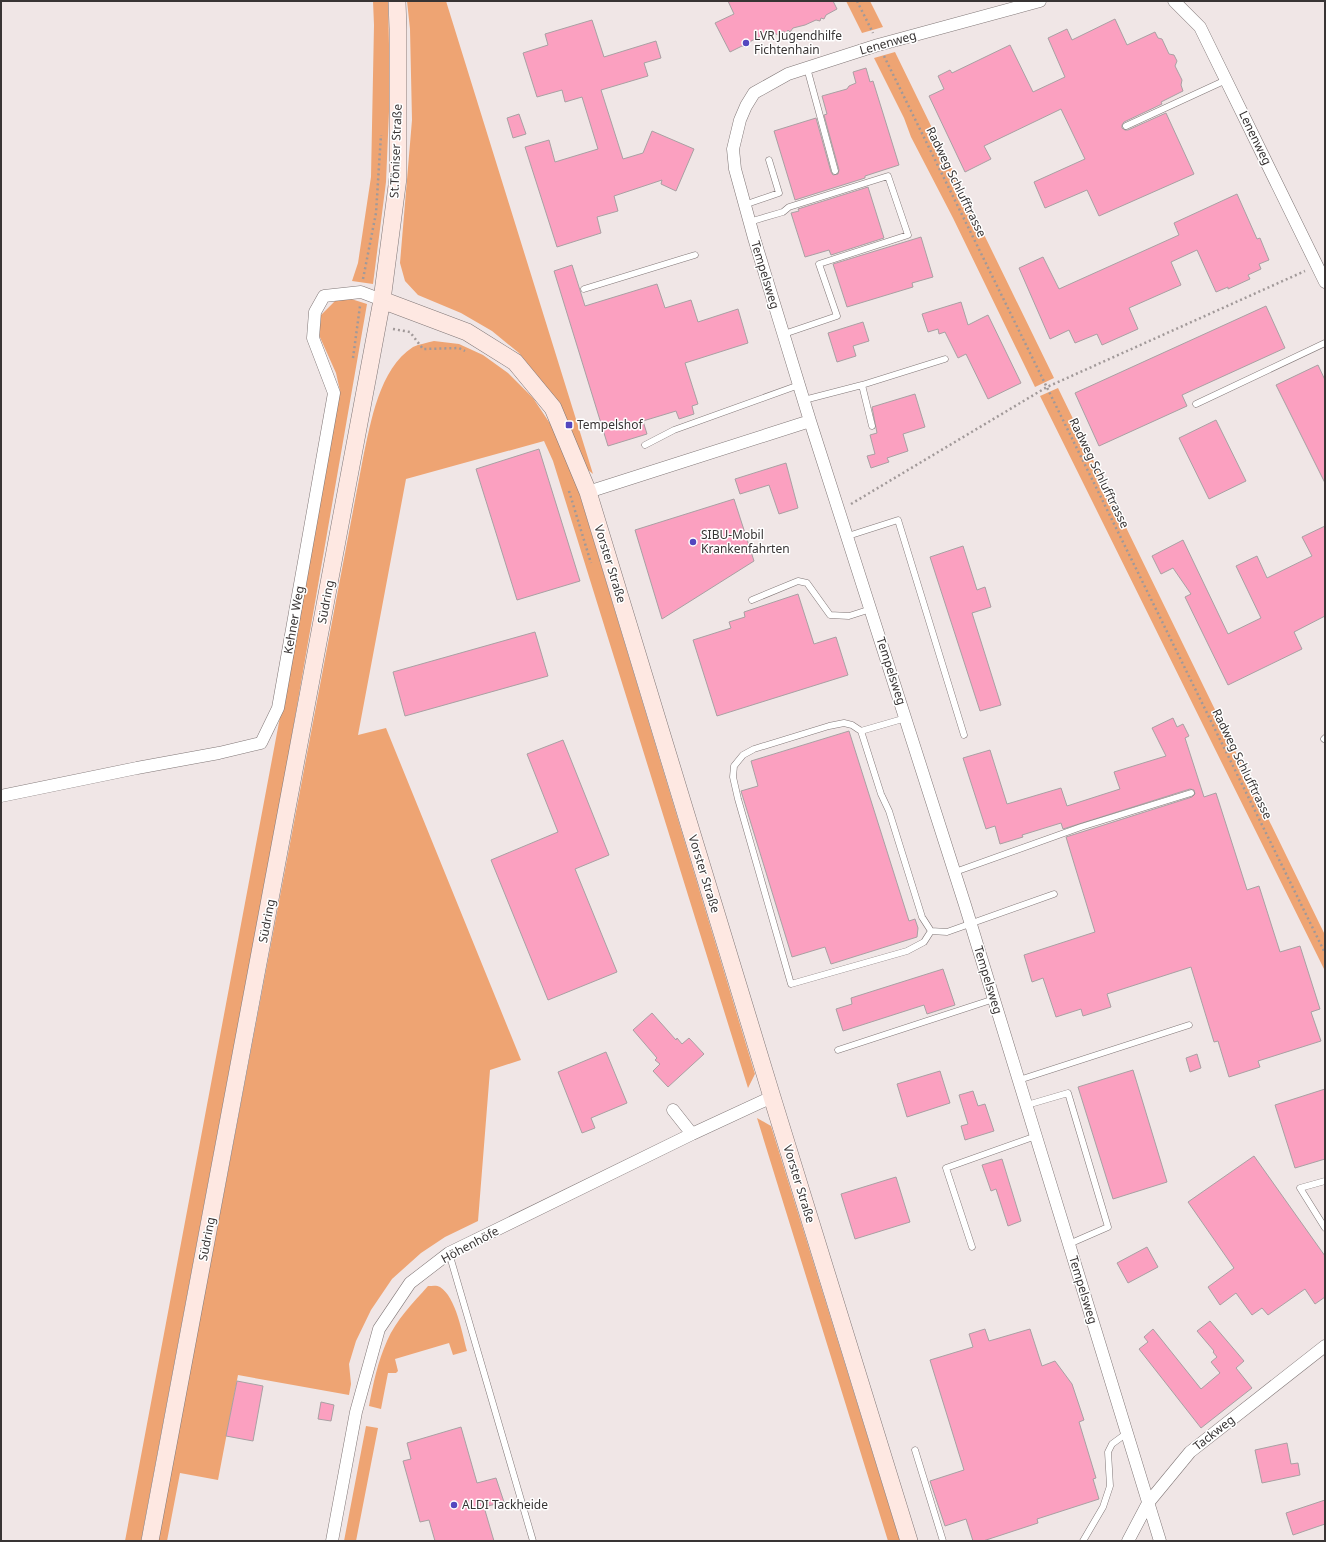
<svg xmlns="http://www.w3.org/2000/svg" width="1326" height="1542" font-family="'Noto Sans',sans-serif">
  <style>
    .green { fill: #eea473 }
    .building { fill: #fba0c0; stroke: #a9a0a3 }
    .lines { fill: none; stroke-linecap: round; stroke-linejoin: round }
    .lane-casing { stroke: #807777; stroke-width: 7 }
    .street-casing { stroke: #807777; stroke-width: 13 }
    .secondary-casing { stroke: #807777; stroke-width: 18 }
    .path { stroke: #a19999; stroke-width: 2.5; stroke-dasharray: 2 3; stroke-linecap: butt }
    .lane { stroke: #fff; stroke-width: 6 }
    .street { stroke: #fff; stroke-width: 12 }
    .secondary { stroke: #fee8e2; stroke-width: 17 }
    .poi-dot { fill: #5447bf; stroke: #fff; stroke-width: 1.5 }
    .labels { text-anchor: middle; stroke-width: 3; stroke-linejoin: round; paint-order: stroke }
    .poi-label { font-size: 12px; fill: #383434; stroke: #fff; text-anchor: start }
    .street-label { font-size: 12px; fill: #383434; stroke: #fff }
  </style>
  <rect width="100%" height="100%" fill="#f0e6e6"/>
  <path class="green" d="M373 1H388L390 88 386 182 373 284 352 281 358 263 371 177 374 25Z
    M407 1H446L593 474 587 469 567 420 540 379 519 353 492 331 461 313 418 295 405 281 400 263 412 120 410 29Z
    M846 1H870L883 27 862 33Z
    M895 52 1054 378 1035 387 953 218 911 137 904 118 874 58Z
    M348 298 367 304 290 746 141 1541H125L311 552 340 391 336 373 319 335 321 315 335 301Z
    M434 341 459 344 483 355 508 373 533 398 553 428 579 492 755 1074 748 1088 553 461 544 441 406 479 358 735 386 728 521 1060 490 1070 478 1221 445 1237 421 1253 392 1279 371 1310 356 1341 349 1364 351 1384 349 1395 238 1375 218 1480 180 1473 167 1541H158L363 458C371 422 379 369 413 347 419 344 427 343 434 341Z
    M1058 388 1325 935V971L1040 396Z
    M757 1118 771 1126 900 1541H888Z
    M428 1286C432 1286 437 1285 440 1287 456 1297 462 1333 467 1351L453 1355 449 1343 395 1359 398 1371 396 1373H388L381 1409 369 1406C373 1384 378 1361 387 1341 396 1320 413 1303 428 1286Z
    M366 1426 378 1428 356 1541H344Z"/>
  <path class="building" d="M728 1H833L837 9 826 15 824 19 821 18 820 21 816 20 805 25 793 28 790 32 788 30 786 33 783 31 782 34 779 33 778 35 774 33 762 36 751 41 749 45 747 44 746 47 742 46 730 52 715 23 734 14Z
    M1115 19 1127 45 1155 32 1158 38 1162 39 1169 54 1174 55 1177 61 1175 66 1182 80 1181 85 1183 91 1161 102 1162 104 1124 122 1122 125V128L1125 130H1128L1166 113 1194 174 1099 216 1087 190 1045 208 1034 182 1085 159 1061 109 984 146 991 159 965 172 929 96 944 89 938 76 950 70 952 73 1010 45 1033 92 1065 77 1048 38 1067 29 1072 40Z
    M592 20 604 57 656 41 661 58 644 63 648 76 601 90 623 159 643 153 652 131 694 149 676 191 661 184 662 180 614 196 618 211 597 217 601 233 557 247 525 147 549 140 555 162 598 149 582 97 565 102 562 90 537 97 523 53 548 45 545 34Z
    M866 68 870 82 873 81 899 165 865 176V178L795 200 774 131 816 118 831 172 833 175 838 174 839 170 824 115 827 114 822 96 847 89 849 86 856 83 853 72Z
    M519 114 526 134 513 138 507 118Z
    M868 187 884 238 831 255 829 250 805 257 791 213 799 211 798 209Z
    M1237 194 1257 239 1260 238 1269 260 1259 264 1261 269 1248 275 1250 279 1228 289V287L1216 292 1197 250 1171 262 1181 285 1129 308 1138 329 1102 345 1097 334 1075 343 1069 330 1050 339 1019 268 1043 257 1059 289 1179 235 1174 223Z
    M921 237 933 277 912 283 913 287 847 307 833 264Z
    M572 265 585 306 657 284 665 308 691 300 698 322 738 309 748 343 685 363 698 404 692 406 694 414 679 419 676 411 643 421 647 434 608 446 554 271Z
    M961 302 968 325 988 315 1021 383 988 399 966 354 958 358 945 332 939 334 938 329 928 332 922 314Z
    M1266 306 1285 348 1182 395 1187 406 1099 446 1075 393Z
    M863 322 869 341 853 346 856 356 837 362 828 333Z
    M1318 365 1325 380V483L1276 385Z
    M915 394 925 427 903 434 908 451 887 458 889 462 871 468 867 456 875 454 870 435 877 433 872 407Z
    M1216 420 1246 481 1209 499 1179 438Z
    M539 449 580 581 517 600 476 469Z
    M786 463 798 508 779 514 769 485 740 494 735 479Z
    M734 499 754 561 662 619 635 530Z
    M1325 526V616L1294 632 1302 649 1228 685 1185 597 1191 594 1173 568 1161 574 1152 556 1183 540 1228 634 1261 618 1236 566 1257 556 1267 578 1312 556 1302 537Z
    M963 546 977 590 985 587 991 607 972 613 1001 705 980 711 930 557Z
    M798 594 814 644 836 637 848 675 717 716 693 640 731 628 729 622 745 617 744 612Z
    M535 632 548 676 405 716 393 672Z
    M1173 718 1177 727 1183 724 1189 736 1185 738 1204 797 1216 793 1247 890 1259 886 1280 952 1300 946 1320 1009 1311 1012 1321 1041 1258 1061 1260 1067 1229 1077 1218 1041 1214 1042 1191 967 1107 994 1111 1007 1083 1016 1081 1009 1056 1017 1043 978 1032 982 1024 955 1095 932 1066 837 1192 797 1195 794 1194 790 1190 789 1063 829 1061 823 1022 835 1023 837 1000 844 995 826 986 829 963 758 990 750 1007 804 1061 788 1067 806 1120 789 1114 772 1166 756 1152 728Z
    M849 731 909 921 915 919 918 928 917 937 831 964 825 947 792 957 741 791 758 786 751 761Z
    M563 740 609 855 575 869 617 972 548 1000 491 860 558 832 527 754Z
    M943 969 955 1005 927 1014 924 1005 843 1031 836 1009 852 1004 851 998Z
    M652 1013 676 1040 677 1038 682 1044 689 1038 704 1054 668 1087 653 1071 660 1064 655 1060 657 1058 633 1030Z
    M606 1052 627 1103 591 1118 595 1128 582 1133 558 1072Z
    M1197 1054 1201 1068 1190 1072 1186 1058Z
    M1133 1070 1167 1182 1113 1199 1078 1087Z
    M940 1071 950 1103 907 1117 897 1084Z
    M1325 1089V1159L1295 1168 1275 1105Z
    M973 1091 978 1106 985 1104 994 1131 965 1140 961 1126 968 1124 959 1095Z
    M1254 1156 1325 1256V1297L1315 1304 1305 1289 1268 1315 1262 1308 1252 1315 1236 1293 1220 1305 1208 1287 1234 1268 1188 1202Z
    M1002 1159 1021 1221 1008 1226 996 1189 991 1191 982 1165Z
    M896 1177 910 1222 855 1239 841 1194Z
    M1147 1247 1158 1267 1128 1283 1117 1263Z
    M1210 1321 1244 1361 1236 1368 1252 1388 1201 1428 1139 1349 1148 1342 1144 1337 1153 1329 1201 1389 1220 1373 1211 1362 1217 1357 1213 1352 1214 1351 1197 1331Z
    M985 1329 989 1341 1030 1329 1042 1366 1055 1361 1072 1384 1084 1420 1079 1422 1096 1478 1093 1479 1099 1499 1037 1519 1038 1523 983 1541H973L966 1519 945 1526 930 1481 964 1470 930 1360 973 1347 969 1334Z
    M237 1381 263 1386 253 1441 226 1436Z
    M321 1402 334 1405 331 1421 318 1419Z
    M461 1427 477 1483 496 1478 504 1502 484 1507 494 1541H435L429 1520 420 1522 403 1461 411 1459 407 1443Z
    M1287 1443 1291 1464 1298 1463 1300 1475 1262 1483 1255 1450Z
    M1325 1500V1524L1293 1535 1286 1513Z"/>
  <g class="lines">
    <g class="lane-casing">
      <path id="lane" d="M807 68 835 171
        M1126 126 1226 80
        M744 205 779 193 769 160
        M749 222 783 212 789 207 888 176 908 235 819 264 837 316 784 334
        M584 289 695 255
        M862 385 945 359
        M804 400 862 385 872 426
        M1196 404 1325 343
        M645 445 674 430 799 385
        M848 536 898 520 964 735
        M752 600 798 581 807 583 830 615 849 616 871 609
        M906 718 861 731 881 794 889 811 922 917 931 931 947 932 1054 894
        M861 731 852 725 844 723 829 726 754 749 743 755 734 766 733 777 738 799 791 984 907 951 924 942 931 931
        M1324 739 1325 738
        M955 872 1081 827 1191 793
        M838 1050 994 999
        M1019 1080 1189 1025
        M1027 1105 1068 1093 1108 1227 1069 1244
        M1325 1181 1300 1188 1325 1228
        M972 1247 946 1168 1036 1136
        M449 1253 533 1541
        M915 1450 943 1541
        M1083 1541 1103 1507 1110 1486 1108 1452 1112 1444 1127 1433"/>
    </g>
    <g class="street-casing">
      <path id="street" d="M1040 1 878 45 788 74 754 93 746 106 740 120 733 149 735 169 754 238 810 421 965 905 1160 1541
        M1174 1 1200 27 1325 282
        M588 492 810 421
        M1 796 137 768 219 753 261 743 278 708 334 393 313 338 315 312 324 296 361 292 382 300
        M673 1110 692 1134
        M332 1541 356 1412 379 1329 410 1283 449 1253 692 1134 772 1097
        M1128 1541 1148 1503 1190 1452 1325 1346"/>
    </g>
    <g class="secondary-casing">
      <path id="secondary" d="M382 300 467 332 515 362 553 408 588 492 772 1097 909 1541
        M150 1541 382 300 398 178V29L397 1"/>
    </g>
    <path class="path" d="M857 1 873 33
      M884 56 1325 953
      M363 279 376 213 381 135
      M393 329 410 332 423 349 459 348 465 351
      M353 358 360 306
      M569 491 591 563
      M851 504 1047 387 1305 271"/>
    <use href="#lane" class="lane"/>
    <use href="#street" class="street"/>
    <use href="#secondary" class="secondary"/>
  </g>
  <g class="poi-dot">
    <circle cx="746" cy="43" r="4"/>
    <rect x="565" y="421" width="8" height="8" rx="2"/>
    <circle cx="693" cy="542" r="4"/>
    <circle cx="454" cy="1505" r="4"/>
  </g>
  <g class="labels">
    <g class="poi-label">
      <text x="754" y="40">LVR Jugendhilfe<tspan x="754" dy="14">Fichtenhain</tspan></text>
      <text x="577" y="429">Tempelshof</text>
      <text x="701" y="539">SIBU-Mobil<tspan x="701" dy="14">Krankenfahrten</tspan></text>
      <text x="462" y="1509">ALDI Tackheide</text>
    </g>
    <g class="street-label">
      <text transform="translate(888 43) rotate(-16)" y="4">Lenenweg</text>
      <text transform="translate(1255 138) rotate(64)" y="4">Lenenweg</text>
      <text transform="translate(396 151) rotate(-88)" y="4">St.Töniser Straße</text>
      <text transform="translate(956 182) rotate(64)" y="4">Radweg Schlufftrasse</text>
      <text transform="translate(765 275) rotate(73)" y="4">Tempelsweg</text>
      <text transform="translate(1099 473) rotate(64)" y="4">Radweg Schlufftrasse</text>
      <text transform="translate(610 564) rotate(73)" y="4">Vorster Straße</text>
      <text transform="translate(326 602) rotate(-79)" y="4">Südring</text>
      <text transform="translate(294 620) rotate(-80)" y="4">Kehner Weg</text>
      <text transform="translate(891 671) rotate(72)" y="4">Tempelsweg</text>
      <text transform="translate(1242 764) rotate(64)" y="4">Radweg Schlufftrasse</text>
      <text transform="translate(704 874) rotate(73)" y="4">Vorster Straße</text>
      <text transform="translate(267 921) rotate(-79)" y="4">Südring</text>
      <text transform="translate(988 980) rotate(73)" y="4">Tempelsweg</text>
      <text transform="translate(799 1184) rotate(73)" y="4">Vorster Straße</text>
      <text transform="translate(207 1239) rotate(-79)" y="4">Südring</text>
      <text transform="translate(470 1245) rotate(-28)" y="4">Höhenhöfe</text>
      <text transform="translate(1083 1290) rotate(73)" y="4">Tempelsweg</text>
      <text transform="translate(1214 1433) rotate(-38)" y="4">Tackweg</text>
    </g>
  </g>
  <rect width="1326" height="1542" fill="none" stroke="#383434" stroke-width="4"/>
</svg>
